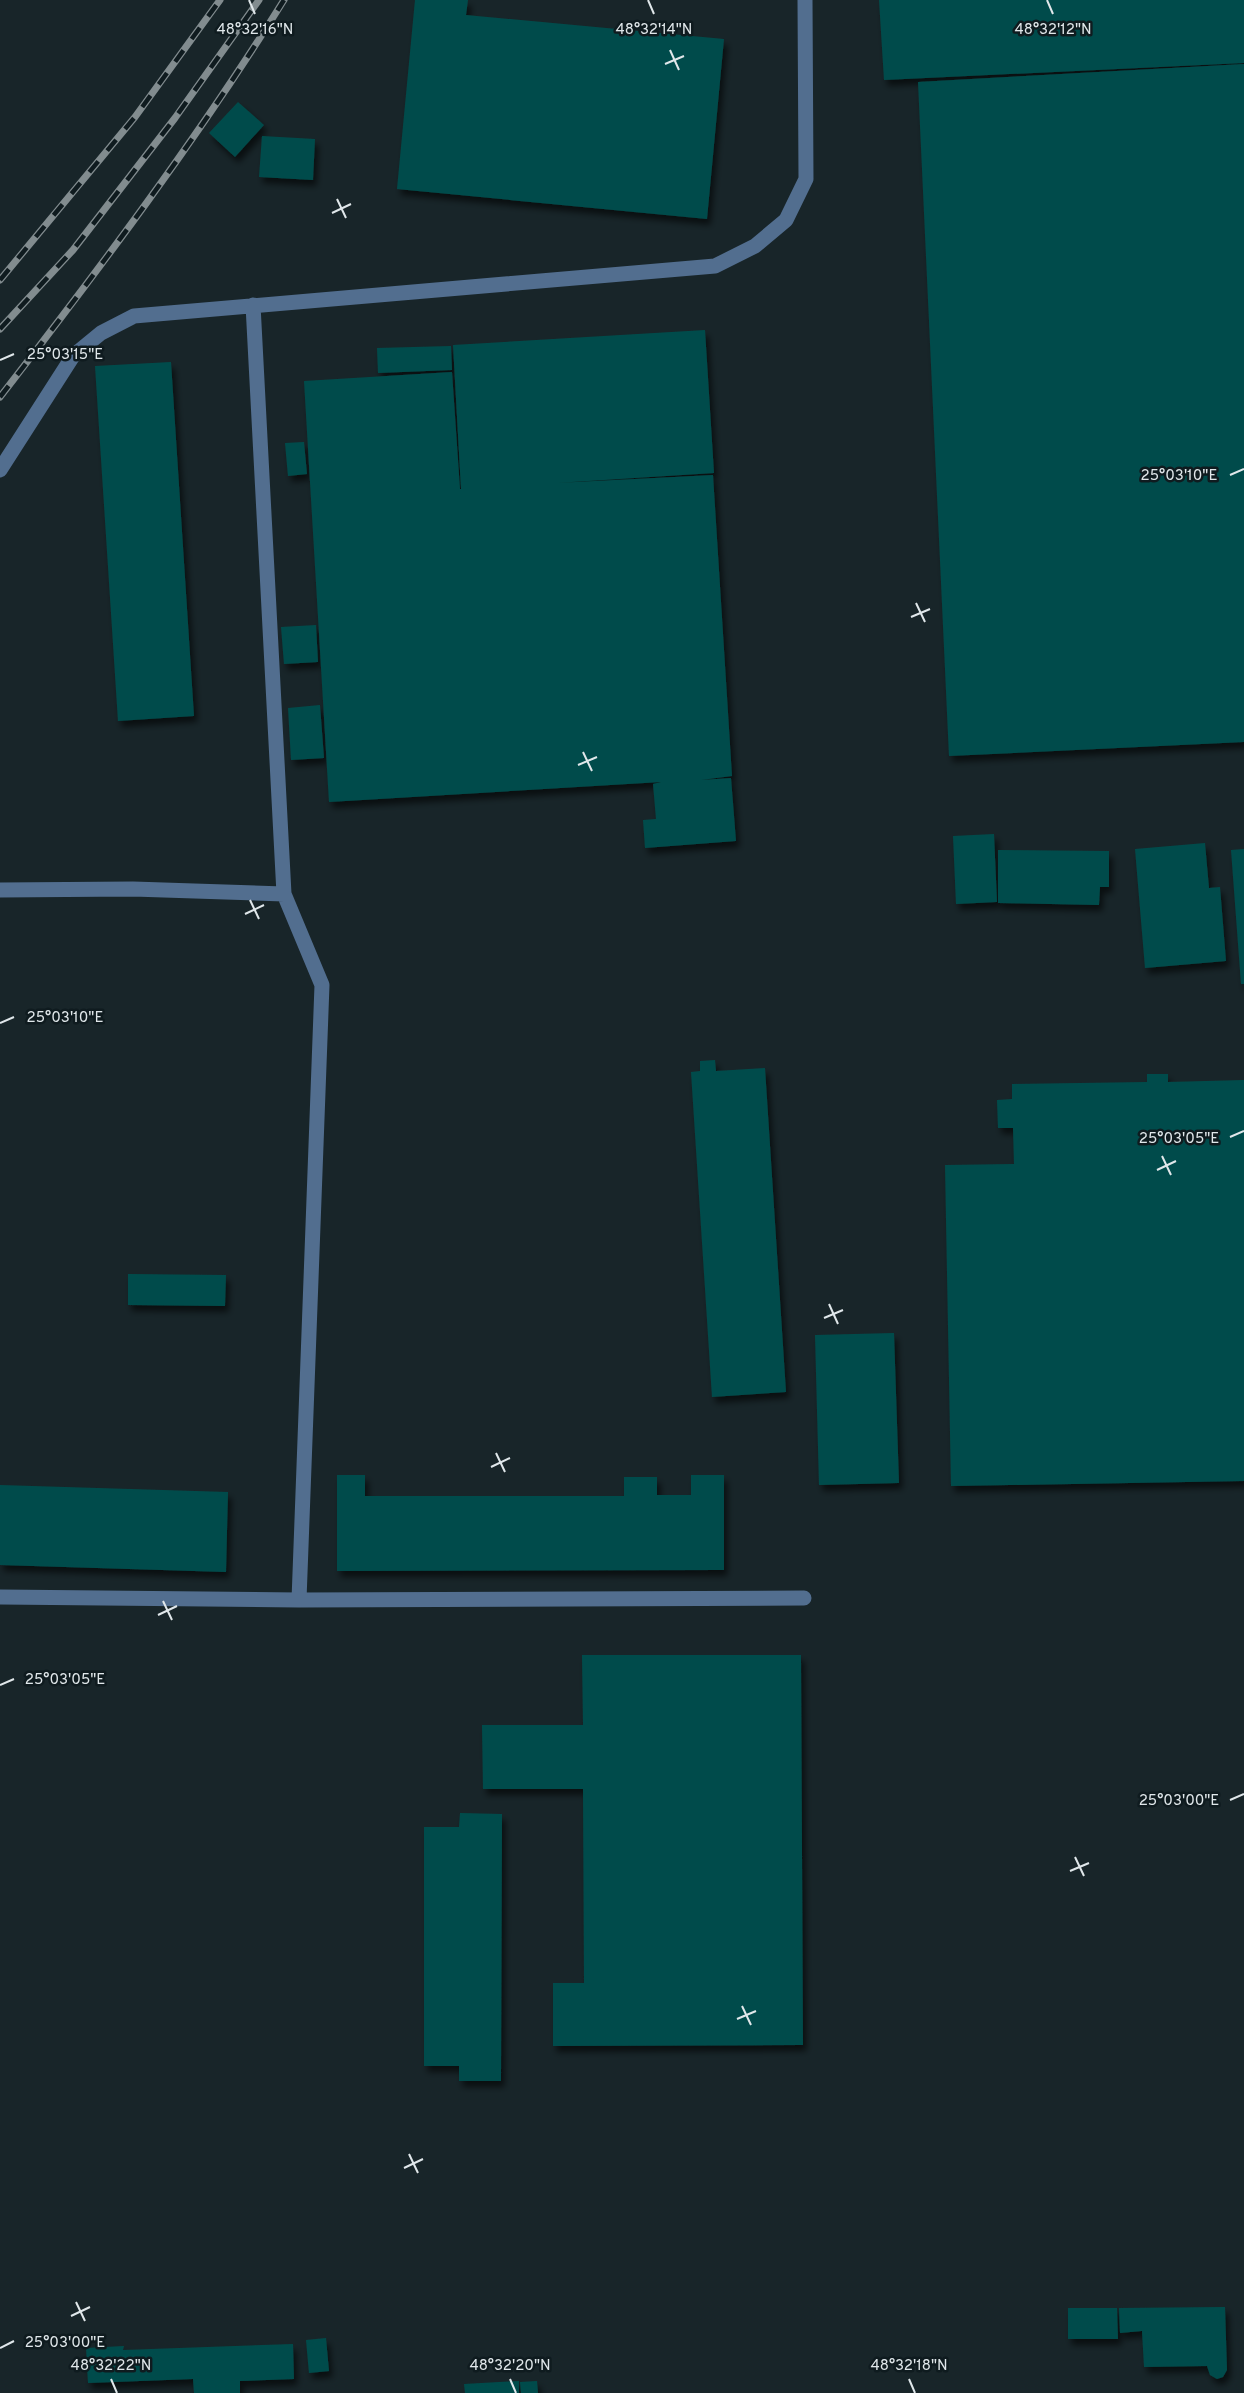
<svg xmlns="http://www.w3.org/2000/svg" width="1244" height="2393" font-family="Overpass,sans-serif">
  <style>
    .building { fill: #064c4b; filter: url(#shadow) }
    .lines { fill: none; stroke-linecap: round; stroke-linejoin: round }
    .minor { stroke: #526e8f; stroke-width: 15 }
    .rail-casing { stroke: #828c8f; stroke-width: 7 }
    .rail { stroke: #0f1b1f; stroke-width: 4.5; stroke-dasharray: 14; stroke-linecap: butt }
    .ticks { fill: none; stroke: #e0e7ea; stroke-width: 2 }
    .ticks-label { font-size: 15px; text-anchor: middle; fill: #e0e7ea; stroke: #0f1b1f; stroke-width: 5; stroke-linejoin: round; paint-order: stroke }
  </style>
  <defs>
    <filter id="shadow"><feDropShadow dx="3.5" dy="6" stdDeviation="3" flood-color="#0009"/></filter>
  </defs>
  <rect width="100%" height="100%" fill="#182529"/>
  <path class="building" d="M415 0H468L466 15 724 39 707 219 397 189Z
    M879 0H1244V63L884 80Z
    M1244 64V742L949 756 918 82Z
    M238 102 264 125 235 157 209 133Z
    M262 136 315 139 313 180 259 177Z
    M705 330 714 473 556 483 713 475 732 776 701 780 731 778 736 841 645 848 643 820 656 819 653 784 661 782 329 802 304 381 452 372 460 489H461L453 345Z
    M451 346 452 370 378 373 377 348Z
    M171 362 194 716 118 721 95 366Z
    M304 442 307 474 288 476 285 443Z
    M316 625 318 662 284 664 281 627Z
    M320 705 324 758 291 760 288 708Z
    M994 834 997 902 956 904 953 836Z
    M1205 843 1209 888 1220 887 1226 961 1145 968 1135 849Z
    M1244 849V984H1241L1231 850Z
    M998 850 1109 851V887H1100L1099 905 998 903Z
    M715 1060 716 1071 765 1068 786 1392 712 1397 691 1072 700 1071V1061Z
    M1147 1074H1168V1082L1244 1080V1481L951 1486 945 1165 1014 1164 1013 1128H998L997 1100 1012 1099V1084L1147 1082Z
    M128 1274 226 1275 225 1306 128 1305Z
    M894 1333 899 1483 819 1485 815 1335Z
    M337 1475H365V1496H624V1477H657V1495H691V1475H724V1570L337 1571Z
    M0 1485 228 1492 226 1572 0 1565Z
    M582 1655H801L803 2045 553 2046V1983H584L583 1789H483L482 1725H583Z
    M460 1813 502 1814 501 2081H459V2066H424V1827H459Z
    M1225 2307 1227 2370 1223 2377 1217 2379 1210 2375 1207 2366 1144 2367 1142 2331 1120 2333 1119 2308Z
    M1068 2308H1117L1118 2339H1068Z
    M326 2338 329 2371 309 2373 306 2340Z
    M293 2344 294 2379 240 2381V2393H194L193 2379 88 2383 86 2348 124 2346 123 2350Z
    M519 2381V2393H465L464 2384Z
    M537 2381 538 2393H521L520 2382Z"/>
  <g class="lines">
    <path class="minor" d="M253 305 284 894
      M0 470 73 356 101 333 134 316 715 266 755 246 786 220 806 179 805 0
      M0 890 133 889 284 894 322 985 299 1600
      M0 1597 299 1600 804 1598"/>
    <g class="rail-casing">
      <path id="rail" d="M0 280 135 117 220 0
        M0 329 73 250 175 118 259 0
        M0 397C100 268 198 138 284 0"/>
    </g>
    <use href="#rail" class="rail"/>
  </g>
  <path class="ticks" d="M249 0 255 14M648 0 654 14M1047 0 1053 14M670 50 679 70M665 64 684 56M337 199 346 218M332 213 351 204M0 360 14 354M1230 475 1244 469M916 603 925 622M911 617 930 609M583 752 592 771M578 765 597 757M250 900 259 919M245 914 264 905M0 1023 14 1017M1230 1137 1244 1131M1162 1156 1171 1175M1157 1170 1176 1161M829 1304 838 1324M824 1318 843 1310M496 1453 505 1472M491 1467 510 1458M163 1601 172 1620M158 1615 177 1606M0 1685 14 1679M1230 1800 1244 1794M1075 1857 1084 1876M1070 1871 1089 1863M742 2006 751 2025M737 2019 756 2011M409 2154 418 2173M404 2168 423 2159M76 2302 85 2321M71 2316 90 2307M0 2348 14 2341M111 2379 117 2393M510 2379 516 2393M909 2379 915 2393"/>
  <g class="ticks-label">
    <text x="255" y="34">48°32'16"N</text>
    <text x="654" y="34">48°32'14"N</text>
    <text x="1053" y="34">48°32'12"N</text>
    <text x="65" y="359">25°03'15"E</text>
    <text x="1179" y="480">25°03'10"E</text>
    <text x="65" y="1022">25°03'10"E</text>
    <text x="1179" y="1143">25°03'05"E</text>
    <text x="65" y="1684">25°03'05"E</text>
    <text x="1179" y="1805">25°03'00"E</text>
    <text x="65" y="2347">25°03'00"E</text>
    <text x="111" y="2370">48°32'22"N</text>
    <text x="510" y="2370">48°32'20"N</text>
    <text x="909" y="2370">48°32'18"N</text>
  </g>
</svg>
